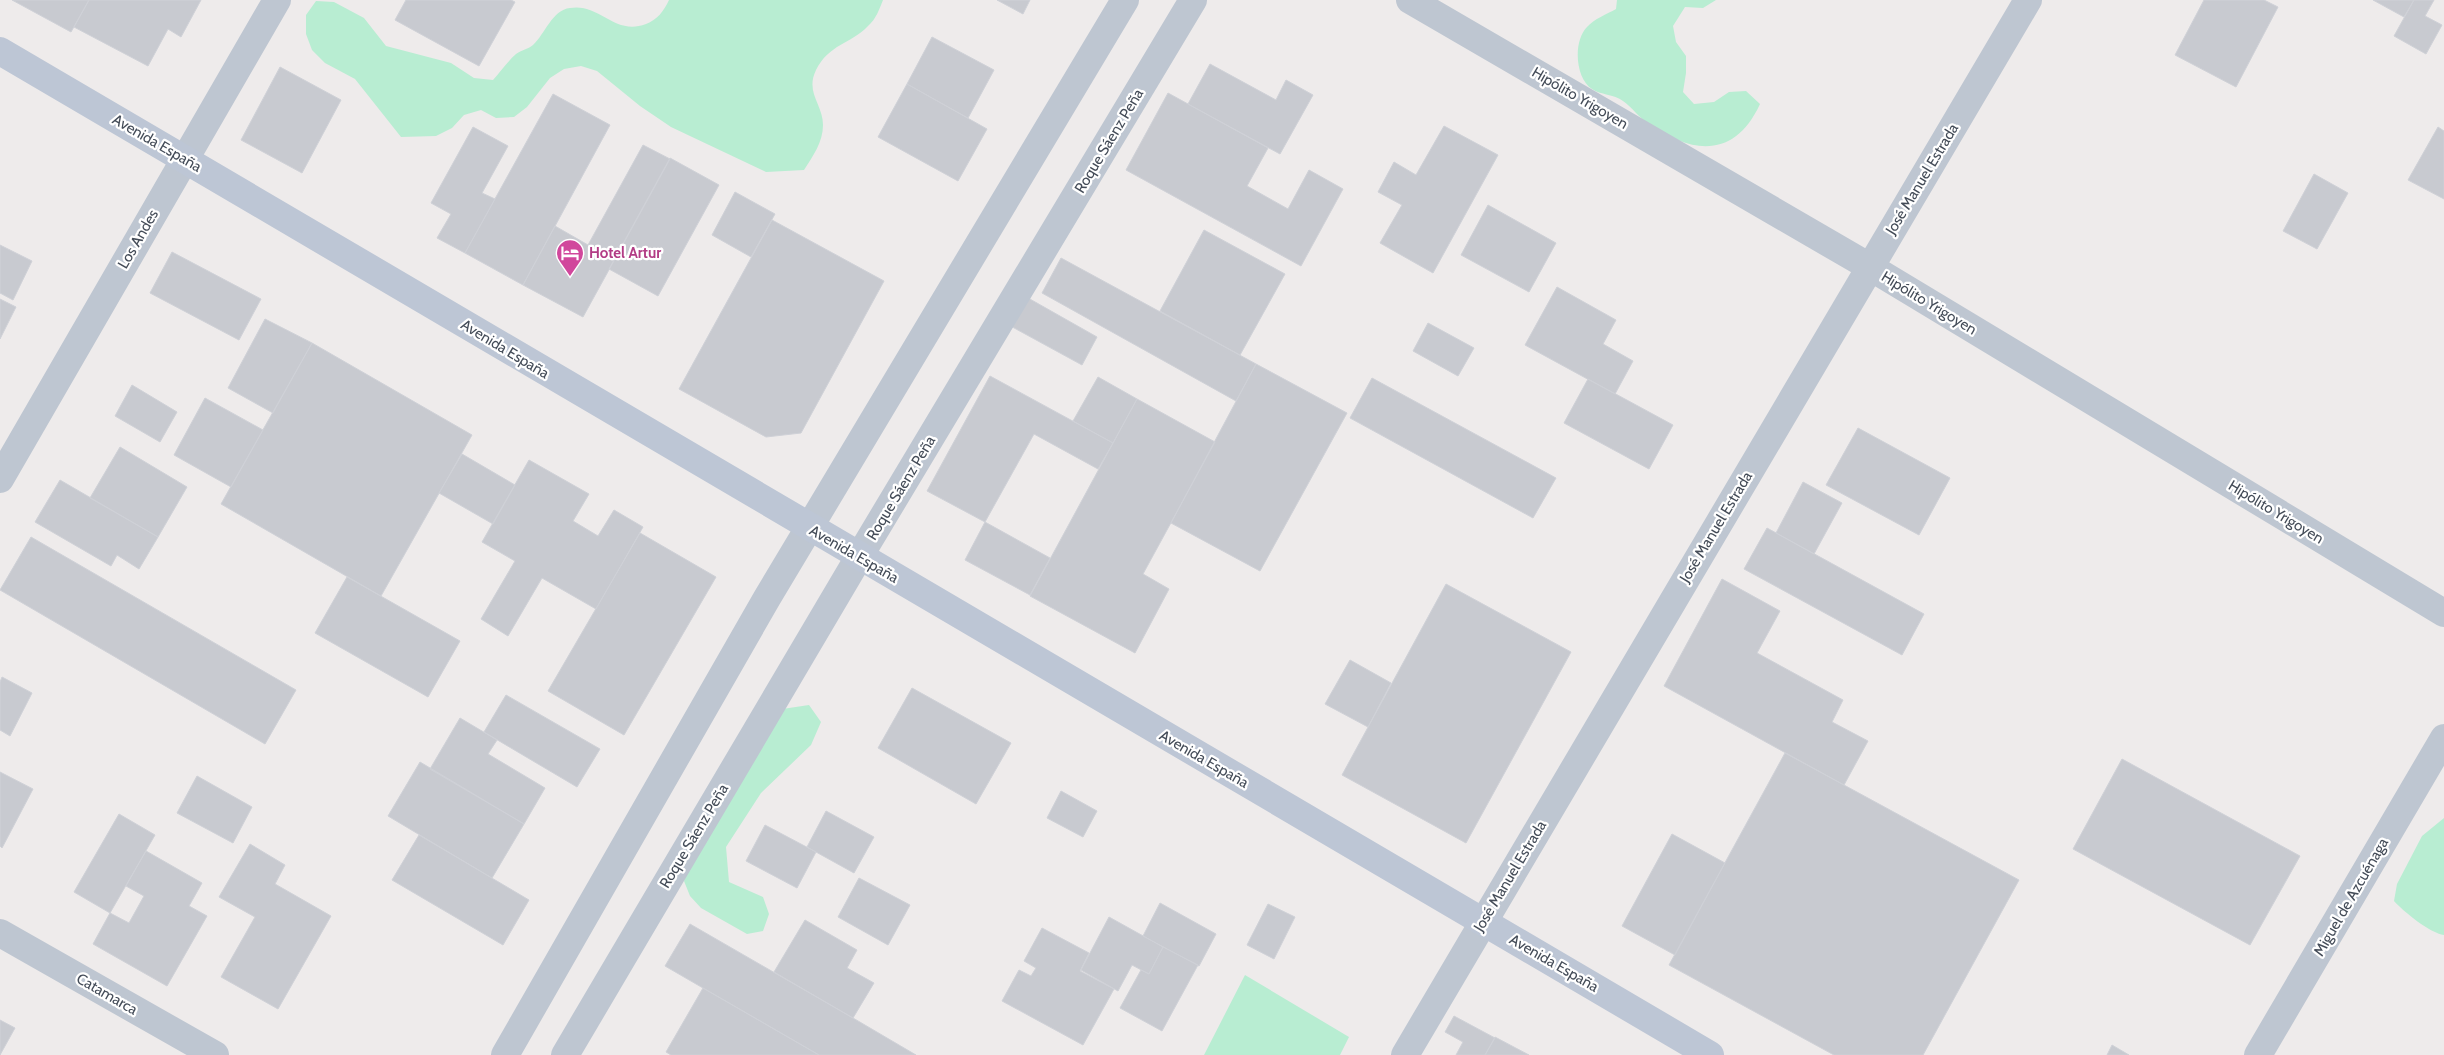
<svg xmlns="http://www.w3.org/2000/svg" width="2444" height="1055" font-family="Cabin,sans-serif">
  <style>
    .green { fill: #b8edd2 }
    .building { fill: #c8cad0; stroke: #cfd1d7 }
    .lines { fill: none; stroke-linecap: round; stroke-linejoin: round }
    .minor { stroke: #bec6d1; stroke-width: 28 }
    .secondary { stroke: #bdc6d5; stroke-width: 28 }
    .labels { text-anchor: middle; stroke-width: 4.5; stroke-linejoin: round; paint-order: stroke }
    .street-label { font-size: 15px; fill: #444c58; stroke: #fff }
    .hotel-label { font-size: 15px; font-weight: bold; fill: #b23c85; stroke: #fff; text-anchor: start }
  </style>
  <rect width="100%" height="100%" fill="#eeebeb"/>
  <path class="green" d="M669 0H883C879 10 876 19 868 26 851 44 829 44 816 70 805 93 823 104 823 125 823 142 813 156 804 170L766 172 671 127 640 106 597 71 581 66 564 69 550 78 527 107 514 117 496 118 481 110 464 115 452 128 436 136 401 137 355 79 325 63 312 50 306 34V15L316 1 334 2 364 18 386 46 451 63 474 78 493 80C501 71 508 61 516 54 521 50 529 49 533 45 545 34 552 10 570 8 600 3 614 36 646 24 657 20 664 11 669 0Z
    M1617 0H1716L1703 8 1685 7 1673 26 1676 42 1686 56V73L1683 92 1694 104 1714 102 1729 92 1746 91 1760 104C1735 158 1693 155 1649 124 1639 118 1633 108 1623 101 1614 94 1600 95 1592 89 1575 78 1573 41 1587 27 1594 19 1607 14 1616 9Z
    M809 705 821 722 811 745 761 793 726 847 729 882 763 897 769 914 763 931 747 934 701 908 690 896 684 881 688 863 769 711Z
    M2444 818V935C2430 933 2404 912 2394 901L2397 884 2422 836Z
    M1245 975 1349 1037 1340 1055H1204Z"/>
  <path class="building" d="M12 0H89L71 32Z
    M89 0H201L181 37 168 29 148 66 74 27Z
    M406 0H511L515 2 479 66 395 20Z
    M997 0H1030L1023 14Z
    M2204 0H2264L2278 7 2236 87 2175 55Z
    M2373 0H2414L2404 17Z
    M2414 0H2434L2425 16 2442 25 2426 54 2394 36Z
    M932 37 994 70 968 118 907 84Z
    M1210 64 1276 100 1286 80 1313 95 1280 154 1188 104Z
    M280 67 341 100 302 173 241 140Z
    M907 84 987 129 958 181 878 137Z
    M1168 93 1268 148 1247 186 1288 209 1309 170 1343 189 1301 266 1126 170Z
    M553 94 610 125 523 285 465 253Z
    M1444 126 1498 155 1433 273 1380 243 1402 205 1378 192 1394 162 1416 175Z
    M473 127 508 146 482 193 495 199 465 253 437 238 451 214 431 203Z
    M2438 127 2444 131V199L2408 180Z
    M643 145 670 159 583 317 523 285 555 226 588 245Z
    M670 158 719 185 658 296 609 269Z
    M2314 174 2348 193 2317 249 2283 231Z
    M735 192 775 214 751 257 712 235Z
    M1488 205 1556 243 1529 292 1461 255Z
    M772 220 884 281 801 433 766 437 679 389Z
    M1204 230 1285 274 1240 355 1160 311Z
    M0 245 32 261 13 300 0 293Z
    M172 252 261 299 239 340 150 293Z
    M1061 258 1256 364 1236 401 1042 293Z
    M1557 287 1616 320 1603 344 1633 361 1615 394 1525 345Z
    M1021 294 1097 337 1082 365 1005 323Z
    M0 299 16 307 0 339Z
    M265 319 312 343 273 413 228 388Z
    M1428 323 1474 348 1458 376 1413 351Z
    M312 343 472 435 381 596 221 504Z
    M1256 364 1347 413 1260 571 1171 523Z
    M990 376 1113 443 1098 469 1034 434 985 522 927 491Z
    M1098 377 1137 399 1113 443 1073 421Z
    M1372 378 1556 478 1533 518 1350 418Z
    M1588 379 1673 425 1649 469 1564 423Z
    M132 385 177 412 160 442 115 416Z
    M205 398 263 430 231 487 174 455Z
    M1137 399 1215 442 1143 574 1169 589 1135 653 1030 596Z
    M1858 428 1950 478 1919 535 1826 485Z
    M120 447 187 487 158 537 90 498Z
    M462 454 515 485 493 524 439 493Z
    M529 460 589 494 573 521 598 536 614 510 643 527 596 609 542 578 508 636 481 619 515 561 482 542Z
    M60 480 158 537 139 569 117 555 111 566 35 522Z
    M1803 482 1842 503 1814 554 1776 533Z
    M985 522 1050 558 1030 595 965 560Z
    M1767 528 1924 614 1902 655 1744 569Z
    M640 533 716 577 624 735 548 691Z
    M31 537 296 690 265 744 0 590Z
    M347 577 460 641 428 697 315 633Z
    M1722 579 1780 611 1757 653 1843 700 1832 722 1868 741 1844 785 1664 686Z
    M1446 584 1571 652 1466 843 1342 775Z
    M1350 660 1391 683 1368 727 1325 704Z
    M2 677 32 693 10 736 0 730V682Z
    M912 688 1011 743 976 804 878 748Z
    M506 695 600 749 577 787 484 732Z
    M460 718 497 740 488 754 545 788 524 824 430 769Z
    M1785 753 2019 880 1923 1055H1834L1669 965Z
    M2122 759 2300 856 2250 945 2073 849Z
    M420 762 524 824 492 878 388 816Z
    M0 772 33 789 2 848 0 846Z
    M197 776 252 807 233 843 177 813Z
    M1061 791 1097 811 1083 837 1047 818Z
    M826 811 874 837 854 873 807 847Z
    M119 814 155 835 110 913 74 892Z
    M765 825 816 852 797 888 746 861Z
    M1672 834 1725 863 1675 955 1622 926Z
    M419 835 529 900 503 945 392 880Z
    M250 844 285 865 275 884 331 916 278 1009 221 977 255 917 219 897Z
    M146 851 202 883 189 906 207 916 167 986 93 944 110 913 129 923 144 896 126 886Z
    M859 878 910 905 888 945 838 917Z
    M1160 903 1216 934 1199 966 1143 936Z
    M1268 904 1295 917 1274 959 1247 945Z
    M1109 917 1163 947 1149 974 1132 965 1118 991 1081 970Z
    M805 920 857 950 847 968 874 983 853 1018 774 972Z
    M690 924 853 1018 916 1055H819L703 988 665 966Z
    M1042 928 1089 953 1080 971 1114 989 1083 1045 1002 1001 1019 970 1031 976 1036 968 1024 961Z
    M1163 947 1198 965 1162 1031 1120 1008 1141 970 1149 974Z
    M703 988 819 1055H671L666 1052Z
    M1454 1016 1495 1038 1485 1055H1456L1463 1042 1445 1032Z
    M0 1020 15 1028 0 1055Z
    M1495 1037 1529 1055H1485Z
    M2112 1045 2129 1055H2107Z"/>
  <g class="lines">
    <path class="minor" d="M1410 0 1870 267 2444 613
      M0 479 277 0
      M0 933 215 1055
      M505 1055 767 598 1125 0
      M565 1055 859 557 1193 0
      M1405 1055 2028 0
      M2258 1055 2444 738"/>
    <path class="secondary" d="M0 51 1710 1055"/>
  </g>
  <defs>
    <g id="hotel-pin" transform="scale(1.4375)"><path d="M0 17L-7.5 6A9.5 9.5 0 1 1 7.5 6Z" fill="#d1479c" stroke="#fff"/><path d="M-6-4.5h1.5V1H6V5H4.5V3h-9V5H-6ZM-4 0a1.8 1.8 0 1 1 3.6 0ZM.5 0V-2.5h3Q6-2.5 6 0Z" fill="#fff"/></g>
  </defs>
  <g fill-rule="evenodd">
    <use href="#hotel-pin" x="570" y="253"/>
  </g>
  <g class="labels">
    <g class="street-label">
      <text transform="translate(1580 98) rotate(30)" y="5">Hipólito Yrigoyen</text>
      <text transform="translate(1109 141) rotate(-59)" y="5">Roque Sáenz Peña</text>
      <text transform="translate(157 143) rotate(30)" y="5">Avenida España</text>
      <text transform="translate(1922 179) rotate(-59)" y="5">José Manuel Estrada</text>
      <text transform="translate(138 239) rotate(-60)" y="5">Los Andes</text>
      <text transform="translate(1929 303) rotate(31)" y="5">Hipólito Yrigoyen</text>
      <text transform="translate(505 349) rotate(31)" y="5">Avenida España</text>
      <text transform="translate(901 488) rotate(-59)" y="5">Roque Sáenz Peña</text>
      <text transform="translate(2276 512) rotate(31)" y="5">Hipólito Yrigoyen</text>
      <text transform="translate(1716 527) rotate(-59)" y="5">José Manuel Estrada</text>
      <text transform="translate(854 554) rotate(30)" y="5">Avenida España</text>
      <text transform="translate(1204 759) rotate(30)" y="5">Avenida España</text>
      <text transform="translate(694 836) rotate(-59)" y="5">Roque Sáenz Peña</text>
      <text transform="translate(1510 876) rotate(-59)" y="5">José Manuel Estrada</text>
      <text transform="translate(2351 897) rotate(-60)" y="5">Miguel de Azcuénaga</text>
      <text transform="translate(1554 963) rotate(30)" y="5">Avenida España</text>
      <text transform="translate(107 994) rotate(30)" y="5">Catamarca</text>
    </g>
    <g class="hotel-label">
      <text x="589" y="258">Hotel Artur</text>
    </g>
  </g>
</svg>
